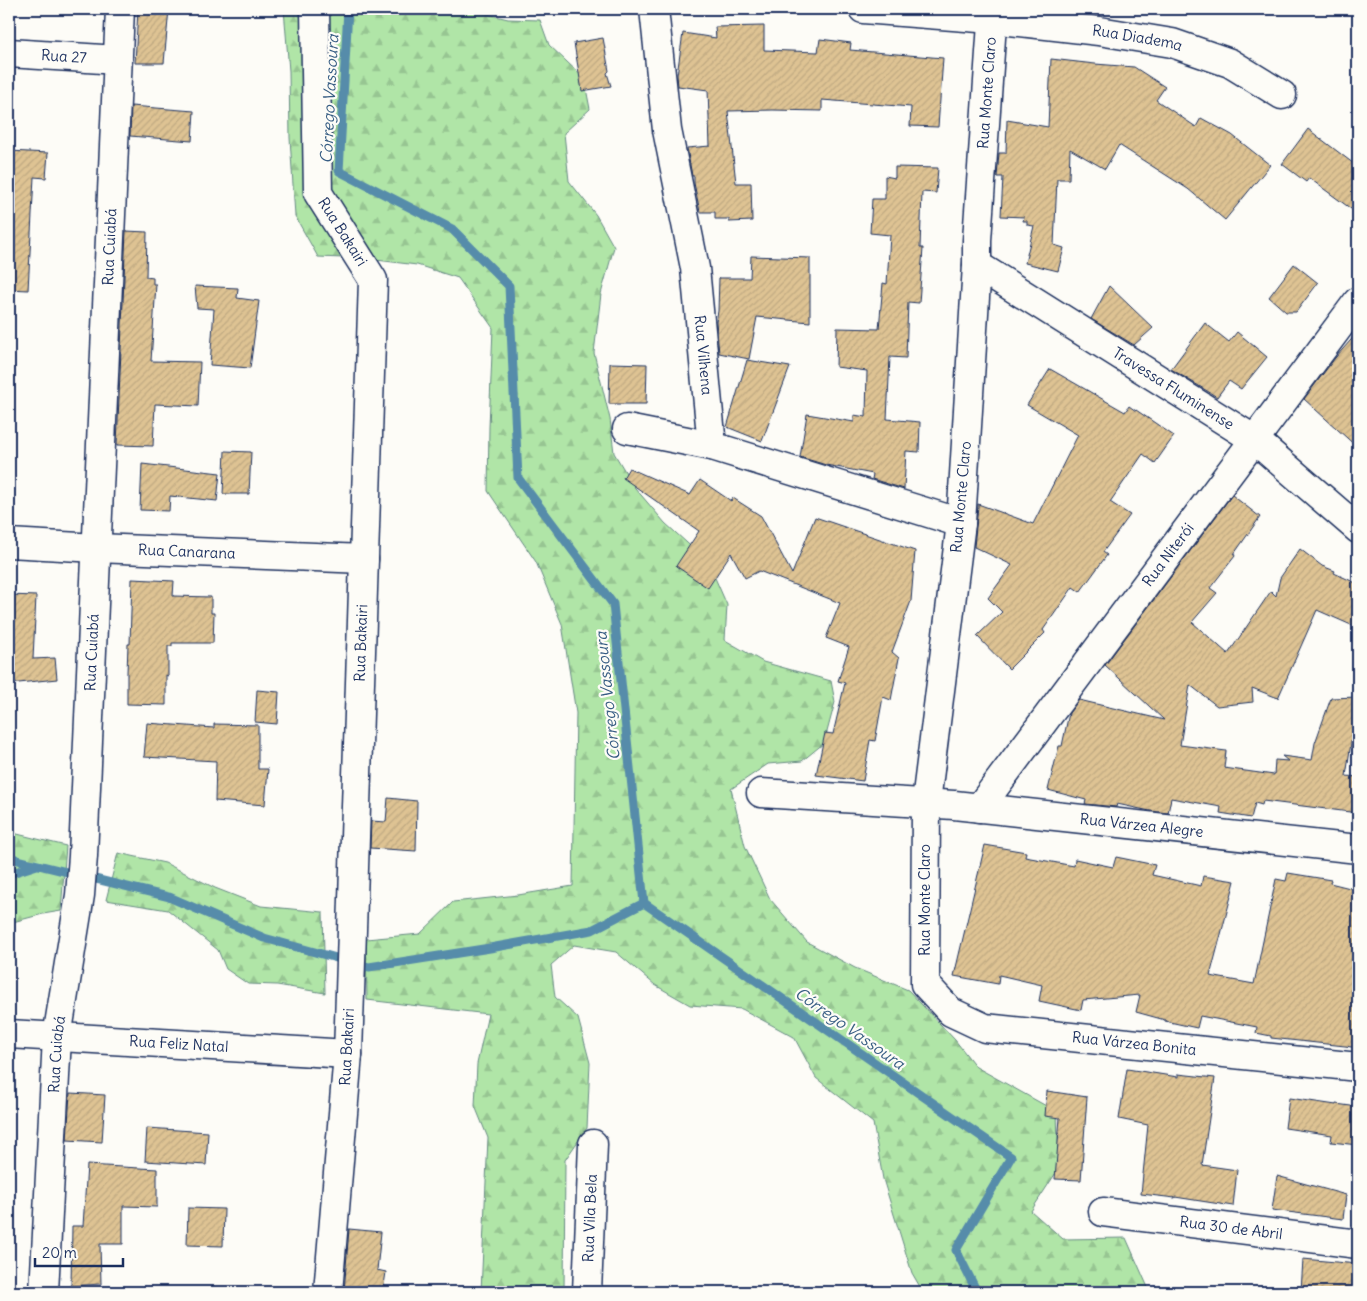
<svg xmlns="http://www.w3.org/2000/svg" width="1367" height="1301" font-family="Delius,sans-serif">
  <style>
    .forest { fill: url(#forest-firs); stroke: #668a82 }
    .lines { fill: none; stroke-linecap: round; stroke-linejoin: round }
    .stream { stroke: #568caa; stroke-width: 9 }
    .building { fill: url(#building-hatch); stroke: #1b2f5e }
    .minor-casing { stroke: #1b2f5e; stroke-width: 31 }
    .minor { stroke: #fdfcf7; stroke-width: 28 }
    .labels { text-anchor: middle; stroke-width: 4.5; stroke-linejoin: round; paint-order: stroke }
    .street-label { font-size: 15px; fill: #1b2f5e; stroke: #fdfcf7 }
    .water-label { font-size: 16px; font-style: italic; fill: #385e84; stroke: #fdfcf7 }
  </style>
  <defs>
    <pattern id="forest-firs" width="22" height="20" patternUnits="userSpaceOnUse" patternTransform="scale(1.25)"><rect width="22" height="20" fill="#b0e5a7"/><path d="M5 1l3.5 6h-7zM16 11l3.5 6h-7z" fill="#97c592"/></pattern>
    <pattern id="building-hatch" width="6" height="6" patternUnits="userSpaceOnUse" patternTransform="scale(1.25)"><rect width="6" height="6" fill="#dec393"/><path d="M-1 1l2-2M0 6l6-6M5 7l2-2" fill="none" stroke="#bea881"/></pattern>
  </defs>
  <rect width="100%" height="100%" fill="#fdfcf7"/>
  <filter id="ink" filterUnits="userSpaceOnUse"><feTurbulence type="fractalNoise" baseFrequency=".02" numOctaves="2"/><feDisplacementMap in="SourceGraphic" scale="10" xChannelSelector="R" yChannelSelector="G"/><feConvolveMatrix kernelMatrix="1 2 1 2 8 2 1 2 1" color-interpolation-filters="sRGB"/></filter>
  <g filter="url(#ink)">
    <path class="forest" d="M284 9H478L479 12 508 19 540 20 549 45 584 78 590 109 564 133 569 181 596 215 614 247 601 294 594 353 610 419 614 453 635 488 665 523 708 562 727 605 725 640 763 662 831 681 835 702 824 743 802 761 768 764 731 789 745 846 770 899 807 942 855 968 908 990 955 1040 976 1067 1057 1112 1059 1168 1031 1211 1063 1239 1126 1238 1150 1292H923L912 1273 883 1179 873 1123 816 1078 794 1037 742 1009 690 1005 655 985 616 952 574 945 551 965 555 997 578 1018 590 1063 587 1128 565 1160 564 1292H481L488 1138 475 1106 477 1064 488 1014 367 1000 366 939 420 934 453 902 518 895 573 886 576 713 562 624 536 562 488 491 489 427 493 328 458 278 417 265 368 259 318 257 295 216 290 138 289 71Z
      M9 832 66 846 61 911 43 914 9 923Z
      M118 853 165 863 215 888 261 906 323 912 325 993 277 985 248 984 226 969 218 950 168 910 106 900Z"/>
    <g class="lines">
      <path class="stream" d="M348 9 339 171 452 229 509 286 518 478 613 604 644 903 1011 1157 956 1250 977 1292
        M9 856 18 860 169 897 264 938 369 967 490 948 592 930 644 903
        M9 874 37 865"/>
    </g>
    <path class="building" d="M138 9H169L164 63H135Z
      M764 26V50L818 52 820 39 851 43 850 50 943 58 938 127 910 126 911 107 822 100V111L773 110 728 111 736 183H751L752 221 729 222V219H715V212H700L694 183V176H692L687 148 710 146 708 90 678 86 677 75 683 33 716 38 715 27Z
      M603 38 609 71 607 73 611 86 582 91 574 43Z
      M1051 59 1095 64 1134 67 1165 87 1156 100 1196 127 1201 118 1232 135 1270 165 1225 220 1188 189 1119 145 1105 169 1070 149 1069 179H1057L1054 245 1064 248 1058 271 1025 263 1034 226 1027 225V221H1023L1024 217 1001 216 1003 177H997L999 153H1006L1007 120 1048 127Z
      M131 106 194 111 192 141 130 136Z
      M1308 129 1358 167V214L1309 178 1306 182 1282 164Z
      M9 151 48 153 46 178 34 177 28 290 9 289Z
      M895 167 938 168 936 193 922 192 920 248H923L919 303 908 302 906 358 890 357 887 419 920 422 919 452 906 451 904 489 872 479 873 474 826 465 800 457 807 414 854 422V415L866 417 867 371 836 367 837 328 879 329 883 283 887 284 890 235 870 233 872 199H885V176L895 178Z
      M126 231 147 232 146 277 153 278V284H156L151 361 200 362 198 406 155 404 153 446 117 445Z
      M751 256 810 258V322L757 317 749 359 719 353 716 322 718 311 719 278H750Z
      M1294 264 1318 283 1296 312H1286L1269 297Z
      M195 286 238 288 237 298 259 301 250 368 210 365 214 309 197 308Z
      M1109 286 1153 328 1134 345 1091 319Z
      M1205 323 1229 342 1237 332 1267 357 1241 389 1229 381 1217 397 1171 369Z
      M1358 332V448L1304 399 1335 358Z
      M747 360 790 367 762 441 727 427Z
      M610 363 647 364 646 404H609Z
      M1050 369 1125 412 1129 406 1136 411V410L1174 436 1155 463 1143 454 1110 502 1130 515 1103 552 1107 555 1080 592 1073 587 1043 630 1045 633 1009 669 977 636 1002 612 988 598 1012 565 974 547 978 506V504L1033 524 1078 435 1027 405Z
      M225 451 251 452 249 494H223Z
      M142 464 220 473 217 501 170 496 169 511 140 510Z
      M629 468 690 495 700 480 731 501 733 498 761 516 792 574 815 517 915 551 911 601 892 652 899 658 891 700 883 697 875 741 870 740 863 781 816 775 825 733 833 734 845 683 838 681 849 647 826 638 840 603 759 571 745 578 731 553 708 588 676 566 699 531 623 478Z
      M1232 495 1260 517 1234 554 1235 556 1210 588 1217 593 1192 622 1228 654 1271 591 1276 596 1280 578 1300 549 1322 566 1335 571 1334 573 1358 584V628L1317 610 1278 698 1252 688 1253 702 1217 706 1190 685 1180 745 1226 751 1224 768 1274 775 1275 760 1288 761 1282 756 1312 760 1315 743 1331 698 1358 697 1346 776 1358 777V813L1263 801 1262 805 1255 803 1251 818 1220 813 1221 807 1171 798 1168 813 1150 811 1117 804 1116 807 1085 804 1086 800 1048 790 1059 746H1062L1069 713 1079 700 1164 720 1105 665Z
      M132 579 174 581 173 596 211 597V613H214L213 643H172V646H168V676L166 675V705L127 704V673L128 644H130Z
      M9 595 36 596 33 659 55 658 57 679 9 684Z
      M257 690 279 692 277 724 255 722Z
      M147 723 214 728V724L258 725V769H268L265 805 215 801 216 761 144 757Z
      M388 798 417 801 416 851 370 848 371 821 386 822Z
      M985 845 1026 852 1025 857 1074 866 1075 859 1113 867 1116 857 1155 865 1152 875 1201 886 1203 876 1235 881 1210 976 1254 984 1276 879 1286 881 1288 873 1331 880 1330 883 1358 890V1048L1345 1046 1271 1038V1036L1256 1033 1257 1027 1200 1016 1197 1028 1165 1021V1020L1136 1012 1140 995 1083 1000 1081 1010 1039 1001 1042 985 999 975 998 984 954 976Z
      M1127 1069 1178 1077V1074L1215 1078 1202 1165 1237 1170 1233 1206 1175 1197V1198L1141 1194 1148 1125 1119 1119Z
      M1047 1091 1087 1097 1081 1180 1055 1179 1060 1118 1045 1116Z
      M70 1093 105 1095 102 1142 67 1140Z
      M1289 1098 1336 1105V1104L1358 1107V1145L1331 1142 1332 1135 1285 1128Z
      M147 1128 208 1132 206 1165 145 1161Z
      M87 1165 157 1169V1207L123 1206V1244H100L101 1284 71 1286 72 1226H83Z
      M1277 1176 1346 1195 1343 1219 1272 1210Z
      M188 1208 224 1209 223 1246 187 1245Z
      M349 1229 381 1232 377 1270 386 1272 383 1292H344Z
      M1303 1259 1358 1264V1292H1301Z"/>
    <g class="lines">
      <g class="minor-casing">
        <g id="minor">
          <path id="s1" d="M315 9 318 193 373 280 348 1054 328 1292"/>
          <path id="s2" d="M654 9 667 130 695 268 712 446 961 523"/>
          <path id="s3" d="M863 9 992 19 1099 31 1172 43 1230 63 1282 95"/>
          <path id="s4" d="M993 9 977 240V265L961 523 926 802 925 984 951 1012 985 1028 1358 1067"/>
          <path id="s5" d="M9 53 118 60"/>
          <path id="s6" d="M977 265 1255 440 1358 529"/>
          <path d="M627 429 712 446"/>
          <path id="s7" d="M9 543 97 548 364 559"/>
          <path id="s8" d="M761 793 954 805 1358 849"/>
          <path id="s9" d="M979 808 1358 301"/>
          <path id="s10" d="M9 1034 348 1054"/>
          <path id="s11" d="M1103 1212 1358 1244"/>
          <path id="s12" d="M44 1292 57 1037 80 895 83 856 120 9"/>
          <path id="s13" d="M587 1292 593 1144"/>
        </g>
      </g>
      <use href="#minor" class="minor"/>
    </g>
  </g>
  <g class="labels">
    <g class="street-label">
      <text dy="5" stroke="none"><textPath href="#s3" startOffset="276">Rua Diadema</textPath></text>
      <text dy="5" stroke="none"><textPath href="#s5" startOffset="55">Rua 27</textPath></text>
      <text transform="translate(987 93) rotate(-86)" y="5">Rua Monte Claro</text>
      <text dy="5" stroke="none"><textPath href="#s1" startOffset="230">Rua Bakairi</textPath></text>
      <text dy="5" stroke="none"><textPath href="#s12" startOffset="1048">Rua Cuiabá</textPath></text>
      <text dy="5" stroke="none"><textPath href="#s2" startOffset="350">Rua Vilhena</textPath></text>
      <text dy="5" stroke="none"><textPath href="#s6" startOffset="232">Travessa Fluminense</textPath></text>
      <text transform="translate(961 497) rotate(-85)" y="5">Rua Monte Claro</text>
      <text dy="5" stroke="none"><textPath href="#s7" startOffset="178">Rua Canarana</textPath></text>
      <text dy="5" stroke="none"><textPath href="#s9" startOffset="316">Rua Niterói</textPath></text>
      <text transform="translate(361 643) rotate(-88)" y="5">Rua Bakairi</text>
      <text dy="5" stroke="none"><textPath href="#s12" startOffset="642">Rua Cuiabá</textPath></text>
      <text dy="5" stroke="none"><textPath href="#s8" startOffset="382">Rua Várzea Alegre</textPath></text>
      <text transform="translate(925 900) rotate(-90)" y="5">Rua Monte Claro</text>
      <text dy="5" stroke="none"><textPath href="#s4" startOffset="1204">Rua Várzea Bonita</textPath></text>
      <text dy="5" stroke="none"><textPath href="#s10" startOffset="170">Rua Feliz Natal</textPath></text>
      <text transform="translate(347 1047) rotate(-87)" y="5">Rua Bakairi</text>
      <text dy="5" stroke="none"><textPath href="#s12" startOffset="238">Rua Cuiabá</textPath></text>
      <text dy="5" stroke="none"><textPath href="#s13" startOffset="74">Rua Vila Bela</textPath></text>
      <text dy="5" stroke="none"><textPath href="#s11" startOffset="129">Rua 30 de Abril</textPath></text>
    </g>
    <g class="water-label">
      <text transform="translate(329 99) rotate(-87)" y="6">Córrego Vassoura</text>
      <text transform="translate(607 696) rotate(-96)" y="6">Córrego Vassoura</text>
      <text transform="translate(850 1028) rotate(35)" y="6">Córrego Vassoura</text>
    </g>
  </g>
  <rect width="1367" height="1301" fill="none" stroke="#fdfcf7" stroke-width="30"/>
  <rect x="15" y="15" width="1337" height="1271" fill="none" stroke="#1b2f5e" stroke-width="2" filter="url(#ink)"/>
  <path d="M35 1258v8h88v-8" fill="none" stroke="#1b2f5e" stroke-width="2.5"/>
  <text x="42" y="1258" font-size="15" fill="#1b2f5e" stroke="#fdfcf7" stroke-width="4" paint-order="stroke">20 m</text>
</svg>
